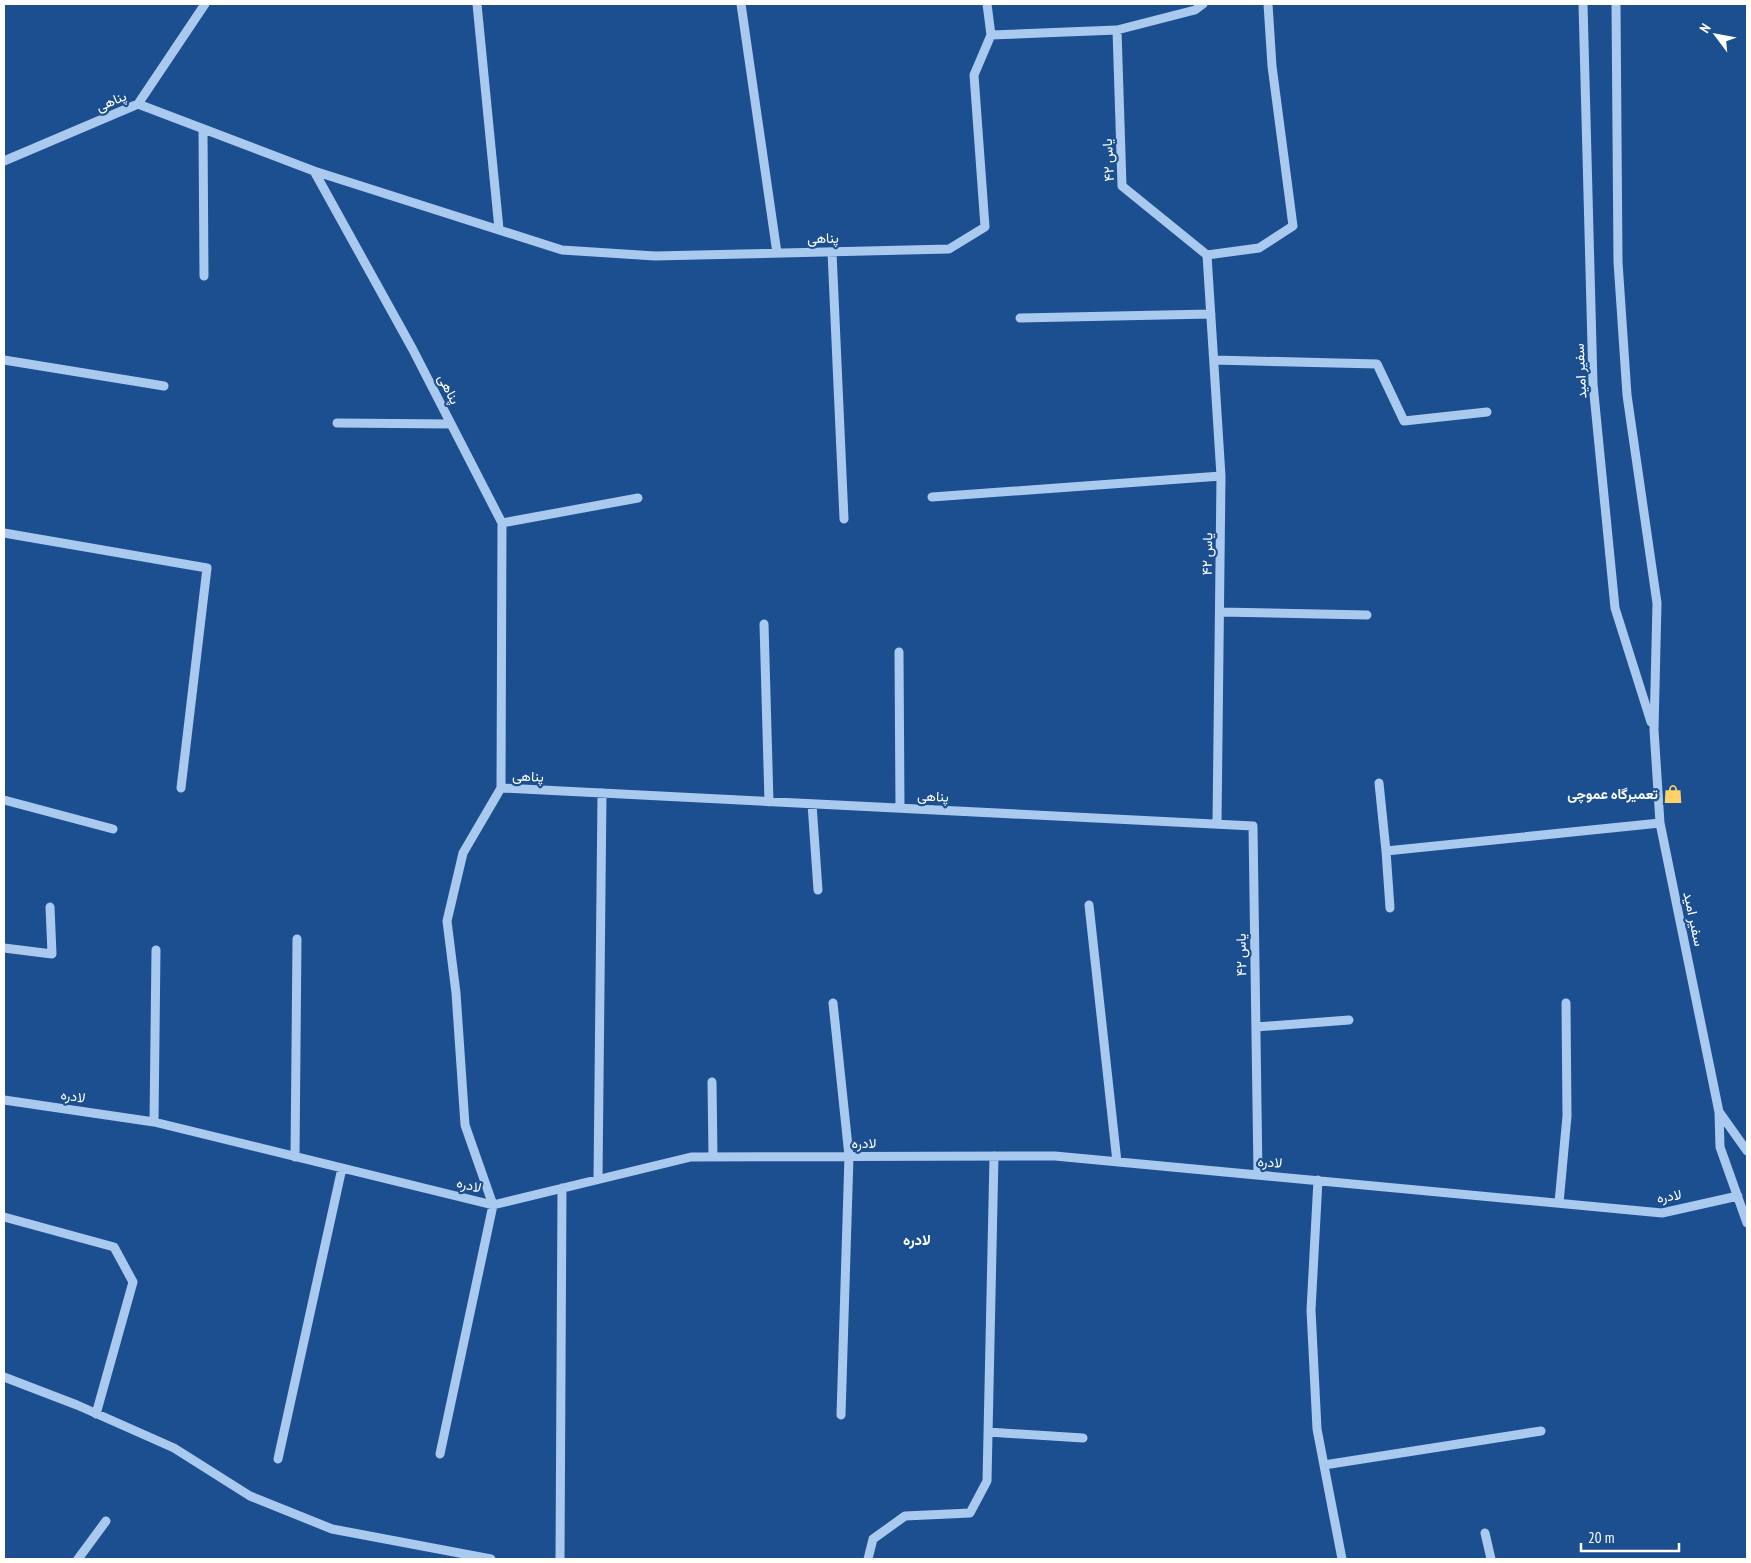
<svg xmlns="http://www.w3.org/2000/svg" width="1751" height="1563" font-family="'PT Sans Narrow',Vazirmatn,sans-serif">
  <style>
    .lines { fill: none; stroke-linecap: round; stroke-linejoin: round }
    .minor { stroke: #a9c9ee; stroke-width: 9 }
    .labels { text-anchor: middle; stroke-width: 4.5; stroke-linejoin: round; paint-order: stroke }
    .street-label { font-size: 14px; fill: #fff; stroke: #1b4f8f }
    .poi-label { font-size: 14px; font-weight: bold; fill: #fff; stroke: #1b4f8f; text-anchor: end }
    .neighbourhood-label { font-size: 15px; font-weight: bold; fill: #fff; stroke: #1b4f8f }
  </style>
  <rect width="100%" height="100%" fill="#1b4f8f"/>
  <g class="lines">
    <path class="minor" d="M477 4 499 229
      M741 4 777 253
      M987 4 991 35
      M1203 4 1195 10 1117 30 1122 186 1207 255 1221 476 1217 824
      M1583 4 1593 384 1615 608 1651 722
      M1616 4 1618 262 1627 395 1657 603 1654 730 1660 823 1719 1112 1720 1147 1747 1223
      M138 104 205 4
      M203 129 204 276
      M4 161 138 104 314 171 412 348 502 523 501 788 1253 826 1258 1175
      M314 171 562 250 655 256 949 249 985 227 974 75 991 35 1117 30
      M832 252 844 519
      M1207 255 1259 248 1293 226 1272 66 1268 4
      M1020 318 1211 314
      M4 360 164 386
      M1214 360 1377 364 1404 421 1487 412
      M337 423 451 424
      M932 497 1221 476
      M502 523 638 498
      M4 533 207 568 181 788
      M1220 612 1367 615
      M764 624 769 802
      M899 652 900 808
      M1379 783 1386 851 1660 823
      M4 800 113 829
      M812 804 818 890
      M1386 851 1390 908
      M1089 905 1117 1162
      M4 948 52 954 50 907
      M833 1003 849 1156 841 1415
      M1256 1027 1349 1020
      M712 1082 713 1157
      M4 1100 154 1122 493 1205 691 1157 1055 1156 1662 1213 1738 1196
      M1720 1113 1747 1151
      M154 1122 156 950
      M295 1157 297 939
      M598 1179 602 793
      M1318 1180 1311 1310 1317 1429 1342 1559
      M1559 1203 1567 1116 1566 1003
      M4 1217 114 1247 133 1282 96 1414
      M4 1377 77 1405 174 1448 250 1496 332 1529 491 1559
      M988 1432 1083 1438
      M440 1454 493 1205 465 1125 456 993 447 921 463 853 501 788
      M278 1459 342 1168
      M1324 1465 1541 1431
      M1485 1533 1491 1559
      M78 1559 106 1521
      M560 1559 562 1188
      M868 1559 873 1539 905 1516 970 1513 987 1481 994 1156"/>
  </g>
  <defs>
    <g id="shop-bare" transform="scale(1.5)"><path d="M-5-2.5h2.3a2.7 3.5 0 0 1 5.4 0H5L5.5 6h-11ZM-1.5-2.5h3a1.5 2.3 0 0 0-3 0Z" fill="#ffd166" stroke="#1b4f8f" stroke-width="2.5" paint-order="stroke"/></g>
  </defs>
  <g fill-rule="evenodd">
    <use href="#shop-bare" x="1673" y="794"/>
  </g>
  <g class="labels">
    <g class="street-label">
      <text transform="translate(111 101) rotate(-23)" y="5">پناهی</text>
      <text transform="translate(1108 160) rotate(-93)" y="5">یاس ۴۲</text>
      <text transform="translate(823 238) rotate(-1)" y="5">پناهی</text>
      <text transform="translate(1580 371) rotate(-93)" y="5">سفیر امید</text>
      <text transform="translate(449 389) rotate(63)" y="5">پناهی</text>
      <text transform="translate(1207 554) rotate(-89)" y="5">یاس ۴۲</text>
      <text transform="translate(528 776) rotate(3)" y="5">پناهی</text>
      <text transform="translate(933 796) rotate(3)" y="5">پناهی</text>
      <text transform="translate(1694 919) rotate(78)" y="5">سفیر امید</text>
      <text transform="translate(1241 955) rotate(-91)" y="5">یاس ۴۲</text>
      <text transform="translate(73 1096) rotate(9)" y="5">لادره</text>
      <text x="864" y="1148">لادره</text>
      <text transform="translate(1270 1162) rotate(5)" y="5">لادره</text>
      <text transform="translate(469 1185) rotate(14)" y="5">لادره</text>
      <text transform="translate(1669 1196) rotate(-8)" y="5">لادره</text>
    </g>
    <g class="poi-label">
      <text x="1658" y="799">تعمیرگاه عموچی</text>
    </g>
    <g class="neighbourhood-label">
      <text x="917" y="1245">لادره</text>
    </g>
  </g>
  <rect width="1751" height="1563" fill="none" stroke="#ffffff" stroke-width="10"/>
  <g transform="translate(1716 35) rotate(302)" stroke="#1b4f8f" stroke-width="4" paint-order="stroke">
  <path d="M0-4L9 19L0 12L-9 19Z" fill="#ffffff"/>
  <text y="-8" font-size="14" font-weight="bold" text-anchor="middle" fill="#ffffff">N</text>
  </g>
  <path d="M1581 1543v8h98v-8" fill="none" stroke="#ffffff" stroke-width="2.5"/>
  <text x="1588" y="1543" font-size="15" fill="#ffffff" stroke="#1b4f8f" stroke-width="4" paint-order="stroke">20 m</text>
</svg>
